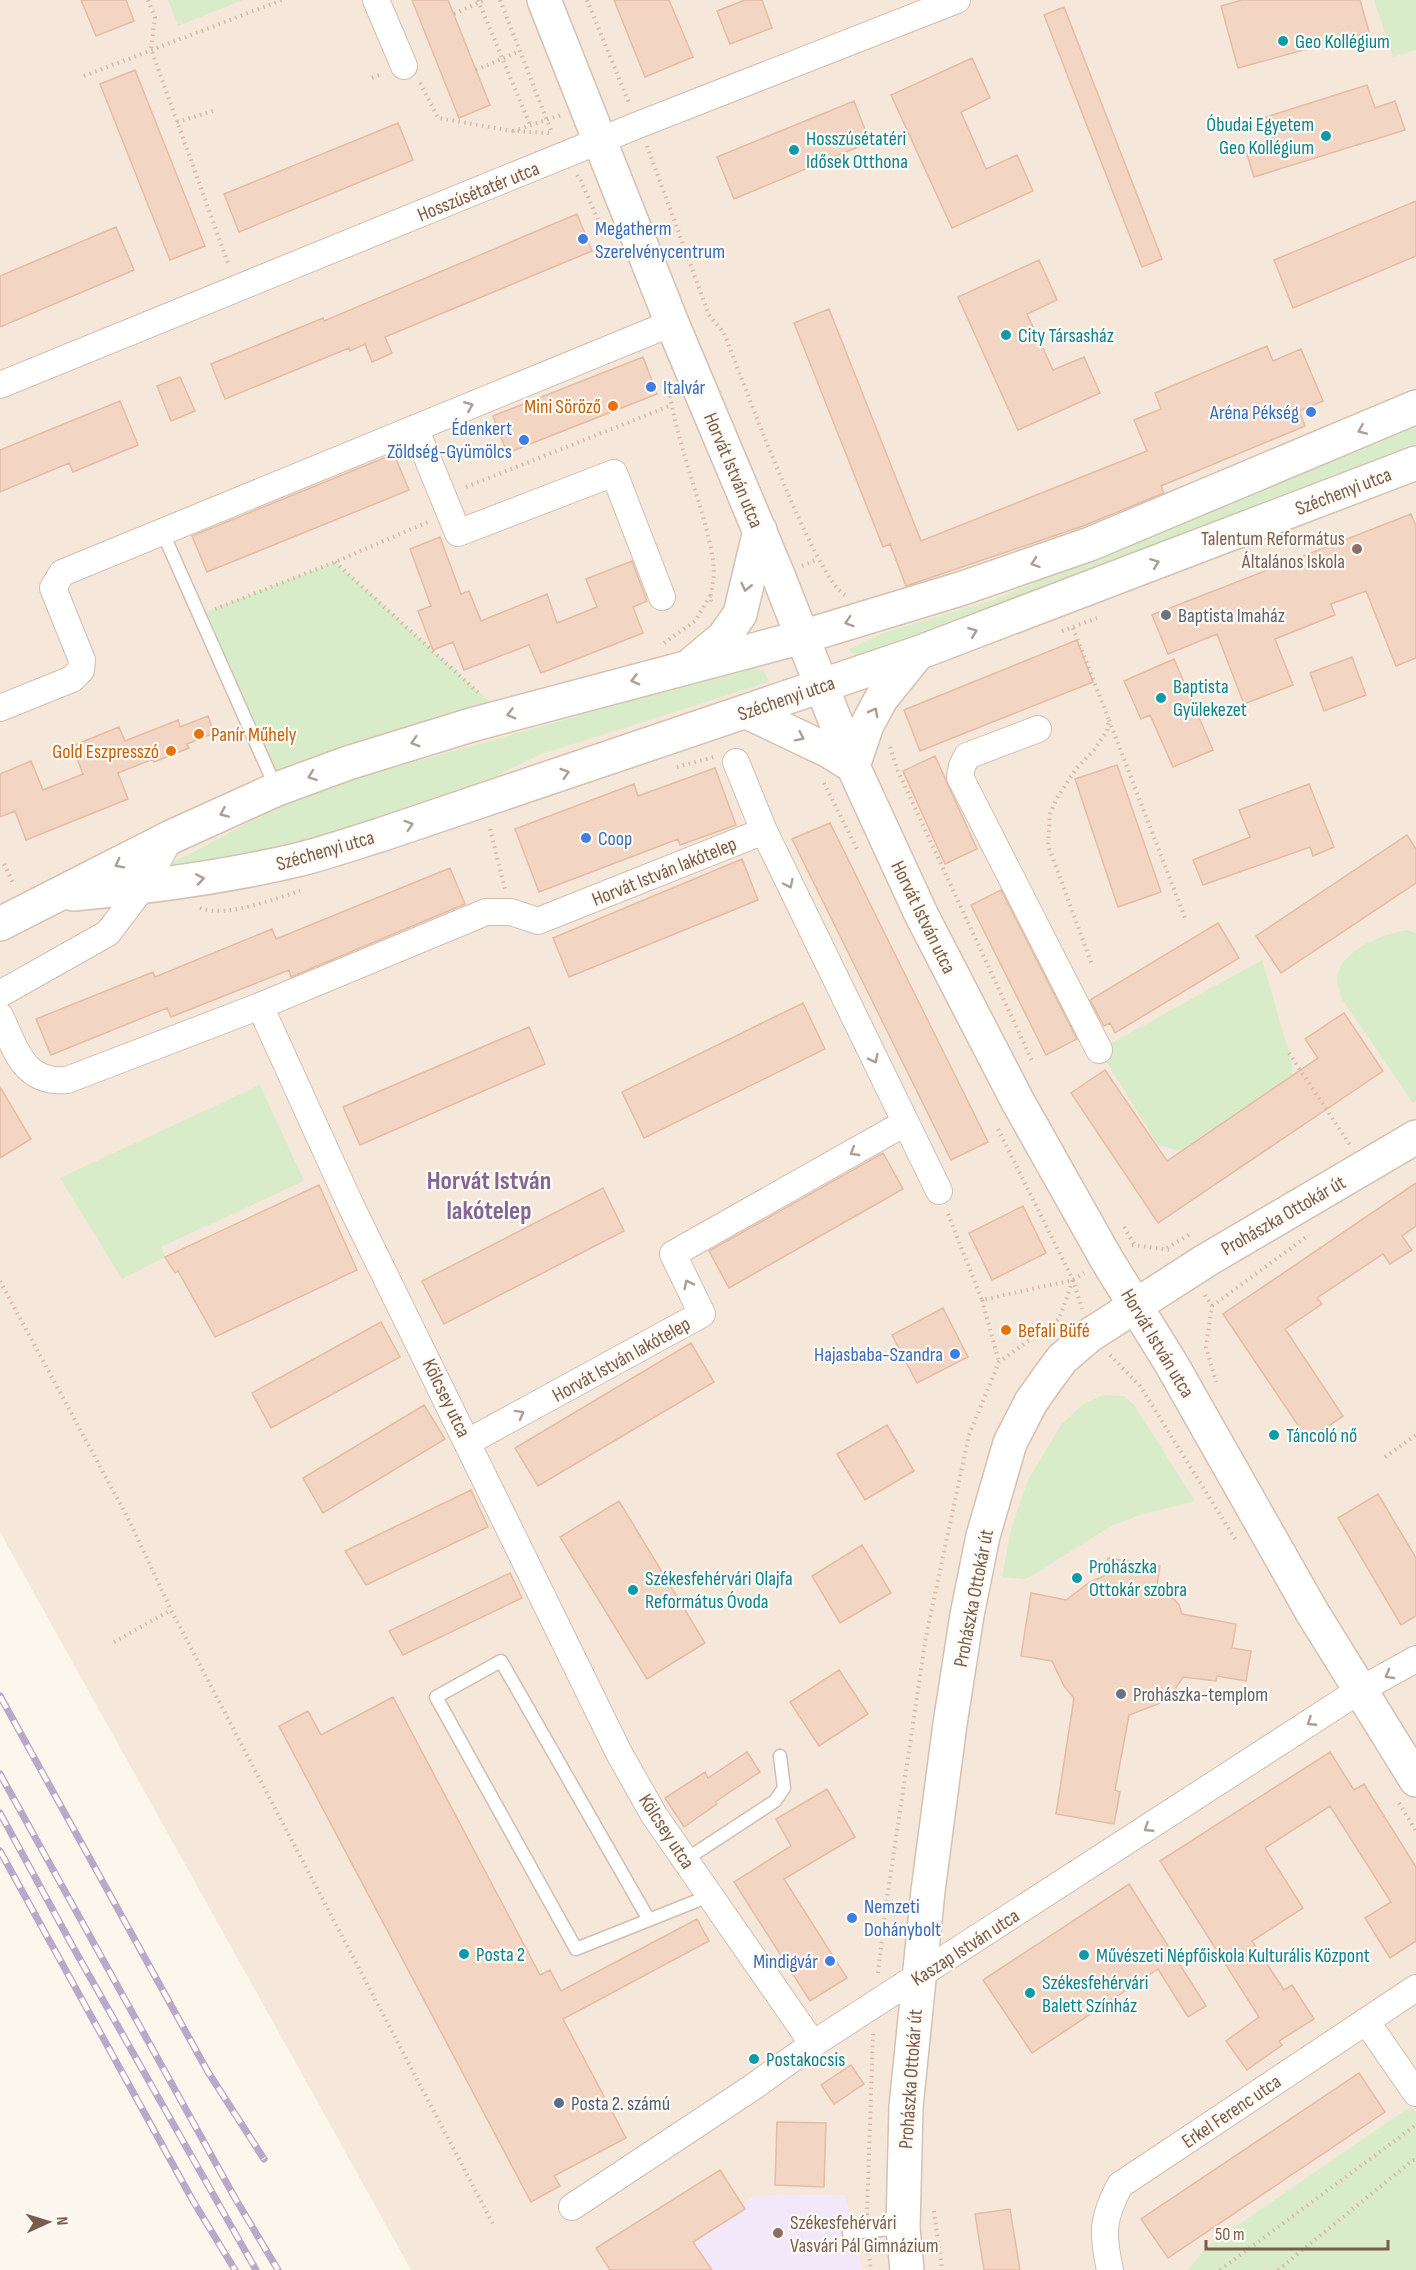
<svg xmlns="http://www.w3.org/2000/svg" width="1416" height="2270" font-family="'Sofia Sans Condensed',sans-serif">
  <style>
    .residential { fill: #f5e8da }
    .education { fill: #f3e8fa }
    .green { fill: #d8ecc9 }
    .building { fill: #f3d5c3; stroke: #e6bba3; stroke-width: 1.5 }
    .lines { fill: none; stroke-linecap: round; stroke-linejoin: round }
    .lane-casing { stroke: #d1beb0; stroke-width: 15 }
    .street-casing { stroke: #d1beb0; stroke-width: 28 }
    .secondary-casing { stroke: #d6c0b0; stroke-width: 36 }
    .path { stroke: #d9b8a5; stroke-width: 4; stroke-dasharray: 1.5 4.5; stroke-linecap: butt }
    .lane { stroke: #fff; stroke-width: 12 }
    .street { stroke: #fff; stroke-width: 26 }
    .secondary { stroke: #fff; stroke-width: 33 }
    .rail-casing { stroke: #b9a8c9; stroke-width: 7 }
    .rail { stroke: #fffaf3; stroke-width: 4.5; stroke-dasharray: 14; stroke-linecap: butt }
    .oneway { stroke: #af9d94 }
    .culture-dot { fill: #0f9aa8; stroke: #fffaf3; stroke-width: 2 }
    .shop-dot { fill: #3f7fe0; stroke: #fffaf3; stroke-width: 2 }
    .food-dot { fill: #e8710a; stroke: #fffaf3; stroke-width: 2 }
    .education-dot { fill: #8d6e63; stroke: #fffaf3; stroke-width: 2 }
    .worship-dot { fill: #6b7280; stroke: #fffaf3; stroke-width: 2 }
    .service-dot { fill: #5c6f8a; stroke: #fffaf3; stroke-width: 2 }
    .labels { text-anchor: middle; stroke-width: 4.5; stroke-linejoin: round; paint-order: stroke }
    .culture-label { font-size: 20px; fill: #0d838f; stroke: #fffaf3; text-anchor: start }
    .street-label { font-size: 20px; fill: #7a5c4d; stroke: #fffaf3 }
    .shop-label { font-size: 20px; fill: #366cbe; stroke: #fffaf3; text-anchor: start }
    .food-label { font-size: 20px; fill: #c56008; stroke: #fffaf3; text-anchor: end }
    .education-label { font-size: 20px; fill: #785e54; stroke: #fffaf3; text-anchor: end }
    .worship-label { font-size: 20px; fill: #5b616d; stroke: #fffaf3; text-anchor: start }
    .service-label { font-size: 20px; fill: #4e5e75; stroke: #fffaf3; text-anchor: start }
    .district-label { font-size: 26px; font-weight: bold; fill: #846695; stroke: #fffaf3 }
  </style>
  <rect width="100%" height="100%" fill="#fdf6ec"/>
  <path class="residential" d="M0 0H1416V2270H862L844 2195 755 2196 651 2270H411L0 1532Z"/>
  <path class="education" d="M845 2195 862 2270H651L755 2196Z"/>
  <path class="green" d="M168 0H243L178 26Z
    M1374 0H1416V50L1393 57Z
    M1416 424V448L857 659 849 649 883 633 993 600Z
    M335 562 490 702 458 716 270 775 198 615Z
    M749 667 764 671 769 682 542 754 505 771 491 782 333 837 165 872 164 866 190 854 307 791 465 748Z
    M1407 930 1416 933V1101L1413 1103 1342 999C1339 989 1335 980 1339 970 1349 946 1385 934 1407 930Z
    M1262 960 1292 1063V1076L1191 1150H1177L1158 1145 1099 1050Z
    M260 1085 304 1181 161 1247 165 1257 122 1279 60 1178Z
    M1104 1395 1124 1396 1134 1405 1195 1501 1143 1514 1111 1526 1032 1576 1024 1579 1002 1577 1011 1529 1028 1480 1061 1425 1083 1404Z
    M1411 2106 1416 2113V2270H1188L1206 2247Z"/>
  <path class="building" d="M81 0H126L134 21 96 36Z
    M412 0H448L490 105 459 118Z
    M614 0H669L693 57 645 77Z
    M745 0H762L772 28 730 44 717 11Z
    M1242 0H1360L1369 32 1238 68 1221 6Z
    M1064 7 1162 259 1142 267 1044 15Z
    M972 58 990 98 961 112 986 169 1017 155 1033 191 952 228 891 95Z
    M135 70 205 246 170 260 100 84Z
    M1367 85 1375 108 1395 101 1405 130 1254 177 1245 148 1267 142 1260 119Z
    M854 101 870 142 734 199 717 157Z
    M398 123 413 160 239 232 224 194Z
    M1416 201V256L1293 308 1274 260Z
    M577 214 592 251 385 337 392 353 372 362 365 344 350 351 349 348 225 399 211 364 323 318 324 321Z
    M116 227 134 270 0 327V276Z
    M1039 260 1057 300 1027 314 1053 370 1084 357 1100 393 1018 430 958 297Z
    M829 309 921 541 1147 451 1134 420 1161 409 1155 393 1267 346 1273 361 1301 349 1323 401 1299 411 1305 426 1161 486 1164 493 1083 526 906 586 890 544 883 547 794 323Z
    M643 357 657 394 507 453 493 416Z
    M180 377 195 411 171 421 157 386Z
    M120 401 138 445 73 472 69 463 0 492V450Z
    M394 454 409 490 207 572 192 536Z
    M1411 514 1416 526V658L1396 666 1366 591 1331 604 1335 615 1275 639 1293 685 1244 704 1217 634 1168 654 1152 615Z
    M440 537 461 594 469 591 481 621 547 594 557 623 597 607 586 579 632 561 647 601 633 607 643 633 541 673 529 645 464 670 453 642 433 650 418 611 431 606 410 549Z
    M1077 640 1093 682 920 751 904 710Z
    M1352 657 1366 695 1324 711 1310 673Z
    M1174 659 1213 750 1173 767 1150 715 1141 719 1124 681Z
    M208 716 214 733 187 744 189 748 154 762 153 759 118 773 128 799 26 840 15 811 0 817V774L31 761 43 790 83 774 72 746 119 727 125 741 178 720 180 727Z
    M935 756 977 849 945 864 903 771Z
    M1117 765 1161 892 1118 907 1075 779Z
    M715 768 736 825 680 845 678 839 539 892 515 829 634 784 638 796Z
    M1309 784 1334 847 1313 856 1310 847 1203 885 1193 860 1250 837 1239 810Z
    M830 823 988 1142 951 1160 792 839Z
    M1407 835 1416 849V883L1281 973 1256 936Z
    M742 859 758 900 569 977 553 938Z
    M450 868 465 904 291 977 289 970 171 1017 167 1008 51 1055 36 1019 153 972 155 977 272 929 276 939Z
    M1001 890 1077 1039 1046 1055 971 905Z
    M1218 923 1239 958 1115 1033 1110 1023 1104 1026 1090 1000Z
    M803 1003 825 1049 644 1138 622 1092Z
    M1344 1013 1383 1071 1158 1223 1071 1093 1105 1070 1167 1161 1318 1058 1305 1039Z
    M529 1027 545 1064 360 1145 343 1107Z
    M0 1087 31 1139 0 1158Z
    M883 1153 903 1189 729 1288 709 1251Z
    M1416 1183V1226L1402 1236 1412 1250 1390 1264 1383 1254 1317 1298 1322 1304 1285 1329 1343 1416 1308 1440 1223 1314Z
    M319 1185 357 1270 215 1337 178 1271 175 1273 165 1257Z
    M603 1188 624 1231 444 1324 422 1281Z
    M1023 1206 1046 1253 992 1280 969 1233Z
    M943 1308 968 1357 917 1383 892 1335Z
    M381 1322 400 1357 271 1428 252 1393Z
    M691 1343 714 1382 538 1486 515 1448Z
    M424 1405 445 1439 323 1513 303 1478Z
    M887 1425 914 1471 865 1500 837 1454Z
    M471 1490 488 1527 366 1585 345 1551Z
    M1378 1494 1416 1558V1616L1401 1625 1338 1518Z
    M619 1501 705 1643 647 1679 560 1537Z
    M862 1545 891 1593 840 1623 812 1576Z
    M1108 1558 1160 1566 1157 1585 1169 1594 1179 1605 1182 1614 1236 1624 1232 1648 1251 1651 1246 1681 1217 1676 1216 1681 1183 1677 1174 1691 1158 1704 1129 1715 1115 1790 1120 1792 1114 1824 1056 1814 1074 1698 1064 1686 1052 1661 1021 1656 1031 1593 1066 1600 1090 1582 1104 1576Z
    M510 1573 522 1598 403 1655 389 1631Z
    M839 1670 868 1714 819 1746 790 1702Z
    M393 1697 540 1975 550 1970 561 1991 697 1919 709 1941 563 2019 626 2138 554 2176 560 2186 531 2202 279 1726 308 1711 321 1735Z
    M747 1752 760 1772 715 1802 717 1804 684 1827 665 1798 705 1772 708 1778Z
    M1330 1752 1354 1790 1364 1784 1416 1867V1941L1390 1958 1365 1918 1391 1902 1330 1806 1265 1848 1303 1908 1252 1941 1284 1990 1292 1985 1314 2019 1279 2041 1282 2045 1247 2070 1226 2041 1259 2017 1160 1861Z
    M827 1789 855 1837 784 1879 847 1978 810 2001 734 1882 791 1846 776 1819Z
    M1129 1884 1206 2006 1188 2017 1158 1969 1032 2053 983 1980Z
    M851 2065 864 2084 834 2104 821 2085Z
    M1359 2073 1385 2112 1168 2258 1141 2219Z
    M777 2122 826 2123 824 2187 775 2185Z
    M720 2170 745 2209 693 2242 712 2270H610L596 2248Z
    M1010 2209 1020 2270H984L975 2214Z"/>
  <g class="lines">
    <g class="lane-casing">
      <path id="lane" d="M162 531 276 788
        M685 1860 775 1801 784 1788 780 1756
        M649 1920 501 1661 436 1697 576 1949 709 1896
        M849 2233 902 2228"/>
    </g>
    <g class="street-casing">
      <path id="street" d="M376 0 404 66
        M0 385 638 125 957 0
        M415 428 458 533 614 473 662 597
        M0 708 72 679 81 670 82 660 53 588 62 573 672 323
        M1038 729 967 756 962 766 960 777 1099 1050
        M736 762 764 831 939 1191
        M0 994 108 933 142 888 171 837
        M260 1006 351 1206 619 1753 654 1815 813 2044
        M0 1016C16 1049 23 1084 67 1080L260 1006 486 912H511L538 921 764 831
        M468 1442 702 1314 673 1254 905 1123
        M1366 2021 1416 2093
        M572 2207 753 2087 813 2044 1360 1690 1416 1659
        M1110 2270C1102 2233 1102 2219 1120 2185L1416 1988"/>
    </g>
    <g class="secondary-casing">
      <path id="secondary" d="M544 0 672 323 778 575 853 766 921 914 1017 1100 1107 1260 1172 1365 1312 1612 1416 1780
        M693 663 724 637 740 614 760 530
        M747 712 829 751 853 766
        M853 766 867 725 881 699 918 653
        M73 894C150 887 226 877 301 859 328 852 354 843 380 835L918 653 1416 463
        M0 924 171 837 277 789 348 763 471 725 802 637 960 589 1090 544 1416 407
        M907 2270 903 2228 906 2107 928 1891 950 1724 967 1615 983 1536 1010 1443 1031 1402 1048 1378 1062 1359 1090 1335 1205 1261 1416 1137"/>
    </g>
    <path class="path" d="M148 0 155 18 151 49 229 266
      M478 0 530 125
      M500 0 552 133
      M587 0 629 103
      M454 14 484 0
      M476 70 520 51
      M84 76 282 0
      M372 78 382 74
      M420 83 438 118 513 131 549 133
      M177 122 216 110
      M513 131 561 115
      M647 146 709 315 724 333C741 376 815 579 845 595
      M577 175 581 181 598 220
      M670 396C679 448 700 497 711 549 713 560 715 570 713 581 712 590 709 595 712 604
      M466 487 672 405
      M335 562 481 695
      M802 566 818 559
      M215 609 335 562 428 522
      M1073 628 1109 720 1107 731 1094 750 1076 769 1057 798 1050 814 1048 845 1092 965
      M1062 631 1097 618
      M664 643 695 621 710 596
      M1109 720 1185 918
      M890 747 898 771 1033 1063
      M677 767 714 757
      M824 783 857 849
      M490 829 505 889
      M4 864 14 885
      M200 908C226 918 274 899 300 891
      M1289 1053 1350 1145
      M998 1129 1073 1280 1082 1309
      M948 1214 982 1300 1073 1280 1084 1273
      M1124 1227 1134 1244
      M1132 1245 1172 1250
      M1167 1248 1192 1233
      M0 1281 130 1522 171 1610 493 2224
      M1205 1295 1212 1306 1206 1347 1216 1382
      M982 1300 999 1362
      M1212 1306 1309 1235
      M1110 1355 1140 1386 1237 1542
      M1385 1457 1416 1435
      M114 1642 171 1610
      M1399 1803 1416 1831
      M878 1973 885 1912 926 1636 969 1435 999 1362 1059 1319 1073 1280
      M934 2211 942 2270
      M867 2215 873 2034
      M868 2247 871 2270
      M1220 2270 1416 2125
      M1278 2270 1413 2160H1416"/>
    <use href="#lane" class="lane"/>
    <use href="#street" class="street"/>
    <use href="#secondary" class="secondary"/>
    <g class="rail-casing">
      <path id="rail" d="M0 1696 208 2072 264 2159
        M0 1774 235 2198 278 2270
        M0 1813 73 1947 256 2270
        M0 1851 193 2201 235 2270"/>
    </g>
    <use href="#rail" class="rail"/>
  </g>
  <defs><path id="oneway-chevron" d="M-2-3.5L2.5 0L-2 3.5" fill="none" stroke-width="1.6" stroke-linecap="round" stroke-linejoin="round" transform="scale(1.5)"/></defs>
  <g class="oneway">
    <use href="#oneway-chevron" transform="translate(469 406) rotate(-22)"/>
    <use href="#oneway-chevron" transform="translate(1362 430) rotate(157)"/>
    <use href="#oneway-chevron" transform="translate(1035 563) rotate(161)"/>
    <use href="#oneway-chevron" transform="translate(1155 563) rotate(-21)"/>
    <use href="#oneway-chevron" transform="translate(746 587) rotate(103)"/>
    <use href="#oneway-chevron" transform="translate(849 622) rotate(162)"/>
    <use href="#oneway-chevron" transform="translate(973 632) rotate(-21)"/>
    <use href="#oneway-chevron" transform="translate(635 680) rotate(165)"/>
    <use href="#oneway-chevron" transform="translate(874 712) rotate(-62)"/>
    <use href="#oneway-chevron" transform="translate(511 714) rotate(165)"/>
    <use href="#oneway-chevron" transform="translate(800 737) rotate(26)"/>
    <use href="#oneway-chevron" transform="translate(415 742) rotate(163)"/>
    <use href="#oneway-chevron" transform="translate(565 773) rotate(-18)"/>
    <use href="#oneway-chevron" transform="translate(312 776) rotate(160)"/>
    <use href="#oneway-chevron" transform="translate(224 813) rotate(156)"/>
    <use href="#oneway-chevron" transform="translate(409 825) rotate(-18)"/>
    <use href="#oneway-chevron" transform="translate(119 864) rotate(153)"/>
    <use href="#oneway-chevron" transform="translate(200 879) rotate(-9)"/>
    <use href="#oneway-chevron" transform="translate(789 884) rotate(65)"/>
    <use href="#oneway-chevron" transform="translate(874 1059) rotate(64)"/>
    <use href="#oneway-chevron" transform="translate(854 1152) rotate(150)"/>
    <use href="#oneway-chevron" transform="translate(688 1284) rotate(-116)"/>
    <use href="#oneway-chevron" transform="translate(520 1414) rotate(-29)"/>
    <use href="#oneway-chevron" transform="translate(1389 1675) rotate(150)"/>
    <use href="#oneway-chevron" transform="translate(1311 1722) rotate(147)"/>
    <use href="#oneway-chevron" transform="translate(1148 1828) rotate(147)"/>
  </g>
  <g class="culture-dot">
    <circle cx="1283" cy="41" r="6"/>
    <circle cx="1326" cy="136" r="6"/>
    <circle cx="794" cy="150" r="6"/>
    <circle cx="1006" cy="335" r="6"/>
    <circle cx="1161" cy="698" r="6"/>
    <circle cx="1274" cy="1435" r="6"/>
    <circle cx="1077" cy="1578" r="6"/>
    <circle cx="633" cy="1590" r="6"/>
    <circle cx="464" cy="1954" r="6"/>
    <circle cx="1084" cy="1955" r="6"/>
    <circle cx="1030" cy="1993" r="6"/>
    <circle cx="754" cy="2059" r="6"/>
  </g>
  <g class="shop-dot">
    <circle cx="583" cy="239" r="6"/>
    <circle cx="651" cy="387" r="6"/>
    <circle cx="1311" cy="412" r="6"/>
    <circle cx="524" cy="440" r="6"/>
    <circle cx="586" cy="838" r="6"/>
    <circle cx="955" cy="1354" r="6"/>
    <circle cx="852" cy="1918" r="6"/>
    <circle cx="830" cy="1961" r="6"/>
  </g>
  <g class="food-dot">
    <circle cx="613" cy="406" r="6"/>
    <circle cx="199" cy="734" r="6"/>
    <circle cx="171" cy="751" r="6"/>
    <circle cx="1006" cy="1330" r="6"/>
  </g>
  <g class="education-dot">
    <circle cx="1357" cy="549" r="6"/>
    <circle cx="778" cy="2233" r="6"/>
  </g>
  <g class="worship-dot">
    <circle cx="1166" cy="615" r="6"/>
    <circle cx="1121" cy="1694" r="6"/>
  </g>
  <circle class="service-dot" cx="559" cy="2103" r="6"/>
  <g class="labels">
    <g class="culture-label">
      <text x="1295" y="48">Geo Kollégium</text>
      <text x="1314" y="131" text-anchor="end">Óbudai Egyetem<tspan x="1314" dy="23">Geo Kollégium</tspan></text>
      <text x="806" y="145">Hosszúsétatéri<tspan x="806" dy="23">Idősek Otthona</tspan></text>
      <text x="1018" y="342">City Társasház</text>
      <text x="1173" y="693">Baptista<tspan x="1173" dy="23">Gyülekezet</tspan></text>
      <text x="1286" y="1442">Táncoló nő</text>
      <text x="1089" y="1573">Prohászka<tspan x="1089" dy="23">Ottokár szobra</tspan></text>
      <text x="645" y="1585">Székesfehérvári Olajfa<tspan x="645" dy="23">Református Óvoda</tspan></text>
      <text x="476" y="1961">Posta 2</text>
      <text x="1096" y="1962">Művészeti Népfőiskola Kulturális Központ</text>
      <text x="1042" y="1989">Székesfehérvári<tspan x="1042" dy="23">Balett Színház</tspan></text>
      <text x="766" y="2066">Postakocsis</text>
    </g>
    <g class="street-label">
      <text transform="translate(478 191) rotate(-22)" y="7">Hosszúsétatér utca</text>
      <text transform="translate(734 470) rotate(67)" y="7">Horvát István utca</text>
      <text transform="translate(1343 491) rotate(-21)" y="7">Széchenyi utca</text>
      <text transform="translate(786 698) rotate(-19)" y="7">Széchenyi utca</text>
      <text transform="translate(325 850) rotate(-16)" y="7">Széchenyi utca</text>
      <text transform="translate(664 871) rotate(-22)" y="7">Horvát István lakótelep</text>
      <text transform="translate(924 917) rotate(64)" y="7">Horvát István utca</text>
      <text transform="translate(1283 1215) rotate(-30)" y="7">Prohászka Ottokár út</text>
      <text transform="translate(1158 1343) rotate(59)" y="7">Horvát István utca</text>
      <text transform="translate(621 1359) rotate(-29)" y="7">Horvát István lakótelep</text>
      <text transform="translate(447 1398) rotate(64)" y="7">Kölcsey utca</text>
      <text transform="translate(973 1598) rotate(-79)" y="7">Prohászka Ottokár út</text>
      <text transform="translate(667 1831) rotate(57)" y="7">Kölcsey utca</text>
      <text transform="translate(965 1947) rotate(-33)" y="7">Kaszap István utca</text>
      <text transform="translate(910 2079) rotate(-86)" y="7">Prohászka Ottokár út</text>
      <text transform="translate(1231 2111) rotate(-34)" y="7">Erkel Ferenc utca</text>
    </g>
    <g class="shop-label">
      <text x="595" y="235">Megatherm<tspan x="595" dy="23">Szerelvénycentrum</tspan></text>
      <text x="663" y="394">Italvár</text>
      <text x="1299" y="419" text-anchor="end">Aréna Pékség</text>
      <text x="512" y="435" text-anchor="end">Édenkert<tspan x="512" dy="23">Zöldség-Gyümölcs</tspan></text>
      <text x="598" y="845">Coop</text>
      <text x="943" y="1361" text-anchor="end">Hajasbaba-Szandra</text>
      <text x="864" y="1913">Nemzeti<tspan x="864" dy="23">Dohánybolt</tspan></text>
      <text x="818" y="1968" text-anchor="end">Mindigvár</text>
    </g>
    <g class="food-label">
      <text x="601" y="413">Mini Söröző</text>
      <text x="211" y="741" text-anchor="start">Panír Műhely</text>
      <text x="159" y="758">Gold Eszpresszó</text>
      <text x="1018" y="1337" text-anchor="start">Befali Büfé</text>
    </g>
    <g class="education-label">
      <text x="1345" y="545">Talentum Református<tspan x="1345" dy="23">Általános Iskola</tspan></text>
      <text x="790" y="2229" text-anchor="start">Székesfehérvári<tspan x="790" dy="23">Vasvári Pál Gimnázium</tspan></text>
    </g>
    <g class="worship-label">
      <text x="1178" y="622">Baptista Imaház</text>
      <text x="1133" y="1701">Prohászka-templom</text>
    </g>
    <g class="service-label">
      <text x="571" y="2110">Posta 2. számú</text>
    </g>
    <g class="district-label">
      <text x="489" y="1189">Horvát István<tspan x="489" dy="30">lakótelep</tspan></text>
    </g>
  </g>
  <g transform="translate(48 2222) rotate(86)" stroke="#fffaf3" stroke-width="4.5" paint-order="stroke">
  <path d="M0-4.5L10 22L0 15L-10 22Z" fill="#7a5c4d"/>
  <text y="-9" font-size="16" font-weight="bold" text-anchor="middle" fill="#7a5c4d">N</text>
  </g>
  <path d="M1206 2240v9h182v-9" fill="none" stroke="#7a5c4d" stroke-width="3"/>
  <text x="1215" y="2240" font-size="18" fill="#7a5c4d" stroke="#fffaf3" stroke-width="4.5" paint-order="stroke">50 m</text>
</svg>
